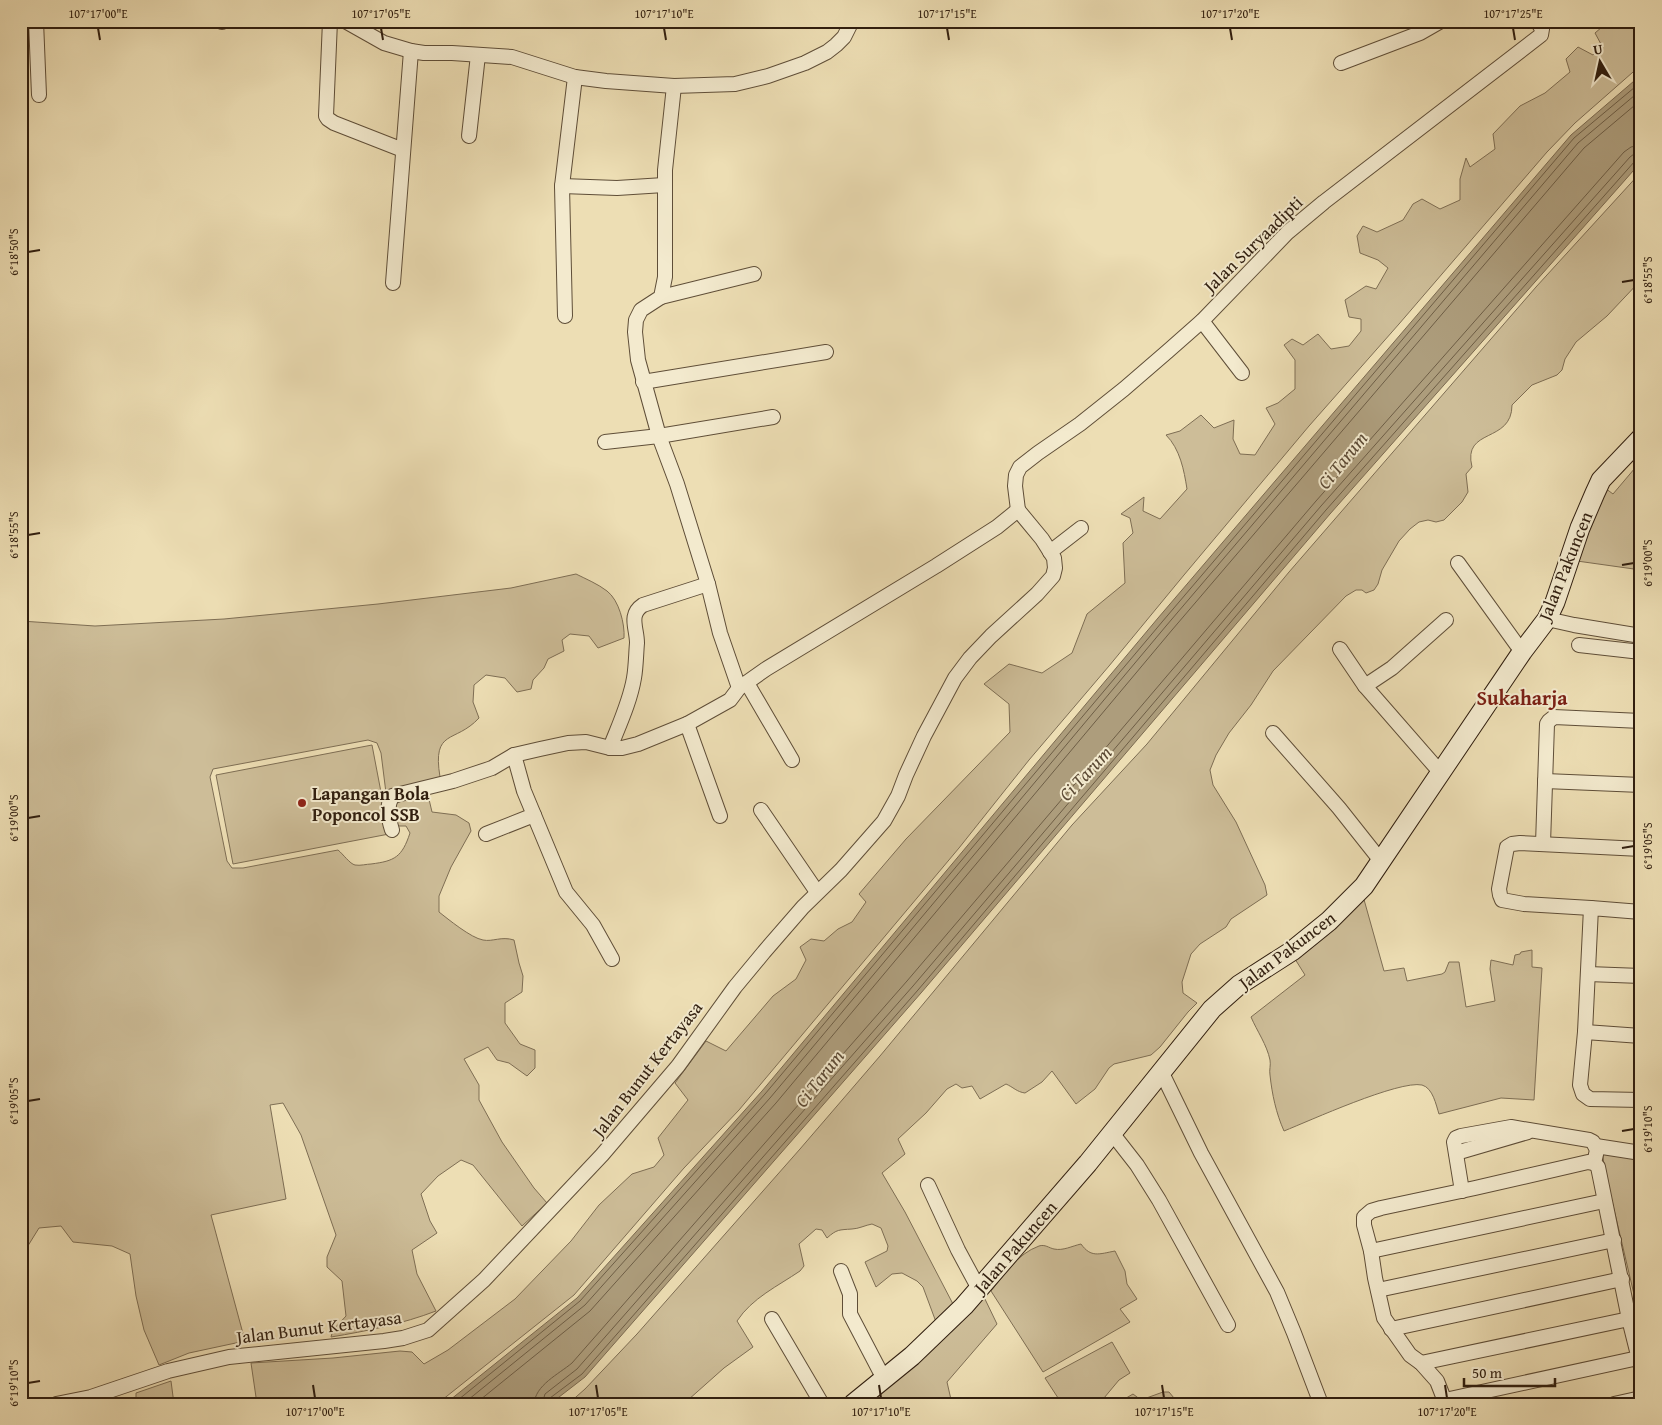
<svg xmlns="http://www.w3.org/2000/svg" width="1662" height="1425" font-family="'Gentium Book Plus',serif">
	<rect width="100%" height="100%" fill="#eddeb4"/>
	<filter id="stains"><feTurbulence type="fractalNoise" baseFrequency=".004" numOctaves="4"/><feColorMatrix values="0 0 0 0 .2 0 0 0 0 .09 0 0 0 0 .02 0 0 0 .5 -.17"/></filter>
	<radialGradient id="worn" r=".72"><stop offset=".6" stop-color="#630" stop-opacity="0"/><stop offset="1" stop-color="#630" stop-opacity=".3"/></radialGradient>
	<g fill="#cdbd98" stroke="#7e6e54">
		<path d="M1609 21H1641V65L1575 123 1547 152 1399 324 1309 426 1184 575 1109 666 1029 760 959 848 739 1110 684 1168 574 1295 437 1404H257L251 1363 333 1358 400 1351 412 1352 424 1364 448 1350 515 1299 571 1241 599 1205 632 1174 654 1167 664 1155 658 1138 688 1100 675 1083 706 1041 726 1051 773 996 796 979 806 960 800 947 811 939 824 941 838 929 852 922 866 902 859 894 906 839 1010 732 1009 704 984 684 1009 664 1042 673 1072 653 1087 614 1125 583 1123 543 1133 533 1130 518 1121 514 1144 497 1143 511 1160 519 1187 489C1184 470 1180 449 1166 435L1180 431 1201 415 1214 428 1234 420 1233 439 1240 454 1255 455 1275 424 1266 408 1278 403 1295 389V360L1284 345 1292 339 1303 345 1318 334 1331 349 1349 346 1361 331V319L1349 317 1345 300 1366 286 1376 289 1388 268 1378 260 1360 253 1357 236 1363 226 1377 232 1403 220 1413 204 1422 199 1440 209 1460 200V179L1466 158 1470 167 1495 149 1493 134 1520 106 1545 93 1570 72 1566 59 1578 47 1593 55 1602 46 1595 33Z"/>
		<path d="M1641 172V280L1607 316 1576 342 1565 359 1562 370 1557 375 1532 385 1512 405C1512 444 1462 427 1472 467L1466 474 1468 492 1462 502 1444 520 1436 522 1428 520 1419 522 1410 529 1399 541 1382 570 1378 584 1374 590 1366 593 1362 590H1356L1346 596 1273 671 1251 705 1229 733 1216 755 1210 770 1213 785 1236 822 1265 885 1267 895 1231 919 1226 927 1200 944 1191 954 1182 982 1183 993 1197 1003 1188 1012 1160 1047 1151 1055 1114 1064 1109 1068 1095 1089 1076 1104 1052 1071 1042 1082 1025 1093C1017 1092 1013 1087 1006 1084L980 1099 972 1086 962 1088 956 1084 947 1089 926 1113 898 1139 905 1154 882 1173 905 1212 953 1304 936 1322 923 1287 917 1281 902 1273 892 1274 876 1287 865 1262 887 1251 888 1246 881 1228 872 1224C866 1225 858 1229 852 1229 839 1230 837 1229 827 1238L822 1230 816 1229 799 1244 804 1266 800 1271C778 1286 752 1298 737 1321L753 1347 724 1368 688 1400 683 1404H568L585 1389 637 1334 800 1149 880 1056 1072 825 1147 744 1289 572 1536 287Z"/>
		<path d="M1635 468 1641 472V570L1577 561 1605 488 1613 494Z"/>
		<path d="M576 574C586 579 598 584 607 591 619 600 625 624 624 638L598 648 589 636 570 634 562 640 564 651 548 659 544 668 533 680 531 689 517 692 505 678 486 675 474 685 473 702 479 718C455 744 432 728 440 777L386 793 381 753 377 743 368 740 213 769 210 777 227 861 232 868H243L338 850C343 854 350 864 355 865 360 866 367 864 371 864 395 861 402 857 410 833L406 826H396L391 807C402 798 415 798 428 795L432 812 456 815 469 823 471 831 451 867 439 896V912C448 919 471 938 483 940 493 942 501 936 514 940L519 963 523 976 522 992 505 1003V1023L520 1044 535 1050V1068L527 1076 509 1063 497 1060 488 1047 464 1059 479 1085V1100L502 1142 534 1188 547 1203 522 1226 473 1165 461 1160 438 1176 421 1194 430 1221 437 1233 412 1250 417 1274 436 1311C402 1324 367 1331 331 1337L333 1330 346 1316 342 1281 327 1267V1257L336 1235 301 1135 283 1103 270 1105 286 1199 211 1215 245 1341 189 1353 159 1365 144 1330 136 1296 130 1254 112 1246 73 1242 61 1226 39 1228 21 1257V621L95 626 224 619 378 604 511 588Z"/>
		<path d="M372 745 389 834 233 864 216 775Z"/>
		<path d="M1363 896 1384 971 1404 968 1407 981 1442 974 1445 972 1449 962H1459L1466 1007 1495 1001 1490 969 1491 960 1513 965 1515 955 1520 954 1521 952 1532 950V967L1542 968 1534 1100 1501 1098 1439 1114C1436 1105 1433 1088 1422 1085 1399 1080 1309 1121 1284 1131 1276 1113 1272 1094 1270 1075 1269 1070 1271 1065 1270 1060 1267 1045 1257 1031 1251 1017L1305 975 1295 959C1322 940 1343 923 1363 896Z"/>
		<path d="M1605 1153 1641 1157V1324L1604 1167 1603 1156Z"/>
		<path d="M1081 1244C1091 1258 1099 1254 1115 1251L1125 1271 1127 1284 1137 1299 1120 1309 1130 1322 1043 1372 991 1291C1005 1274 1017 1254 1039 1246 1045 1244 1049 1248 1054 1249 1063 1251 1072 1246 1081 1244Z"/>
		<path d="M983 1295 997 1324 947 1382 952 1404H868Z"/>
		<path d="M1112 1342 1130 1373 1119 1380 1099 1404H1062L1045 1378Z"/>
		<path d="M171 1381 174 1404H136V1393Z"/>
		<path d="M1163 1392H1169L1179 1404H1116L1133 1394 1141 1400Z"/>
	</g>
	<path fill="#ad9d7c" stroke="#7b6a50" d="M1641 75V162L1330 514 921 993 585 1377 550 1404H445L577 1298 762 1091 1158 618 1571 135Z"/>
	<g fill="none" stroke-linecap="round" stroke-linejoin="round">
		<g stroke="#6e5e46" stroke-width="1">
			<path d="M453 1404 580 1301 765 1094 1162 622 1574 138 1641 82"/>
			<path d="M463 1404 585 1305 770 1098 1166 626 1578 143 1641 90"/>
			<path d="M475 1404 590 1311 776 1103 1172 630 1584 148 1641 100"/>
			<path d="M534 1404C535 1385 559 1374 572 1363L907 981 1316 501 1624 152 1631 147 1641 145"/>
			<path d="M542 1404 545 1394 577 1369 913 986 1321 506 1630 157 1634 154 1641 153"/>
			<path d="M548 1404 550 1398 582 1374 918 990 1326 510 1635 161 1641 159"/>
		</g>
		<defs>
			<g id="street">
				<path d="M36 21 39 95"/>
				<path d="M330 21 326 116 328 119 334 123 403 150"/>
				<path d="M345 21 384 43 411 51 424 53H452L512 57 575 77 606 81 674 86 735 84 768 76 805 63 827 52 836 45 844 37 852 21"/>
				<path d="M222 22V21"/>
				<path d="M1341 63 1420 33 1441 21"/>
				<path d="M674 86 665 170V277L661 297 641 310 636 320 635 332 638 360 659 436 677 484 708 584 720 633 739 688"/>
				<path d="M469 136 478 55"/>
				<path d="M562 186 617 188 664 185"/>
				<path d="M393 283 411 51"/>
				<path d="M661 297 754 274"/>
				<path d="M565 316 562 186 575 77"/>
				<path d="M1202 321 1242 373"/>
				<path d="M643 382 826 352"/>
				<path d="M605 442 659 436 773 417"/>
				<path d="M1018 510 1015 486 1016 475 1020 467 1038 453 1080 424 1124 389 1168 351 1202 321 1288 232 1324 202 1541 35 1542 29 1537 21"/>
				<path d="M1050 552 1081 528"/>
				<path d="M1458 563 1522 652"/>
				<path d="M1547 619 1574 625 1641 636"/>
				<path d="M1579 645 1641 652"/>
				<path d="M1340 649 1365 686 1440 772"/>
				<path d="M747 683 792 760"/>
				<path d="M1365 686 1392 668 1446 620"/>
				<path d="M687 724 720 816"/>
				<path d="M1273 733 1339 808 1381 861"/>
				<path d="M610 748C619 725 630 702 634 678 636 667 636 654 637 643 637 628 628 615 643 605L708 584"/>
				<path d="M514 755 524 791 566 892 593 925 612 959"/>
				<path d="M1545 781 1641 785"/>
				<path d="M761 810 817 892"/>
				<path d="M392 830C388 817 386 808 392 796L453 781 492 768 514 755 540 749 568 743 586 742 610 748H622L638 744 687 724 730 700 739 688 766 669 936 566 997 527 1018 510"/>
				<path d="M486 834 534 815"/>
				<path d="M1543 844 1547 724 1549 721 1554 717 1641 721"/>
				<path d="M1591 908 1524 904 1502 900 1500 895 1499 889 1507 847 1512 844 1520 843 1641 849"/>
				<path d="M1641 912 1591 908 1585 1032 1580 1085 1583 1094 1590 1099 1641 1100"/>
				<path d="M1588 974 1641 976"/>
				<path d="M1585 1032 1641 1036"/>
				<path d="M1162 1073 1201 1153 1277 1292 1294 1333 1321 1404"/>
				<path d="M1112 1133 1137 1165 1159 1200 1228 1325"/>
				<path d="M1596 1146 1641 1153"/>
				<path d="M1456 1153 1528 1132"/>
				<path d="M928 1185 958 1250 979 1289"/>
				<path d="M1462 1191 1454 1142 1456 1138 1461 1136 1511 1127 1589 1140 1593 1142 1597 1150 1594 1163"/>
				<path d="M1371 1251 1604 1201"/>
				<path d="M841 1271 850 1294V1314L884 1379"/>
				<path d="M1378 1290 1614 1240"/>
				<path d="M772 1319 822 1404"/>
				<path d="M1391 1329 1622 1279"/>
				<path d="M1421 1363 1629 1319"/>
				<path d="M1445 1400 1638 1358"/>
				<path d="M56 1404 91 1397 168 1371 229 1357 384 1341 403 1338 428 1330 484 1280 602 1155 678 1066 735 987 764 952 803 907 841 870 884 821 898 796 906 775 924 736 955 678 970 658 991 636 1037 594 1053 576 1055 568 1054 558 1042 539 1018 510"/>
				<path d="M1446 1404 1437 1381 1421 1363 1410 1355 1384 1318 1375 1278 1371 1251 1364 1225V1217L1371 1211 1381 1208 1475 1188 1588 1162 1594 1163 1598 1167 1629 1319 1641 1367"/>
				<path d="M1614 1404 1641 1398"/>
			</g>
			<path id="secondary" d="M853 1404 912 1356 964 1306 1088 1163 1212 1009 1239 985 1292 951 1329 921 1364 886 1522 652 1547 619 1555 602 1580 528 1595 493 1601 480 1641 438"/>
		</defs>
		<use href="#street" stroke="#5f4e38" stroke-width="16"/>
		<use href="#secondary" stroke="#301e0f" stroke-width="21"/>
		<use href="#street" stroke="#f3eace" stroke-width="14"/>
		<use href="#secondary" stroke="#f3eace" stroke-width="19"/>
	</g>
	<path fill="none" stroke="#301e0f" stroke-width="2" d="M98 28 100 40M381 28 383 40M664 28 666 40M947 28 949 40M1230 28 1232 40M1513 28 1515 40M28 252 40 250M1622 282 1634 280M28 535 40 533M1622 565 1634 563M28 818 40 816M1622 848 1634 846M28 1101 40 1099M1622 1131 1634 1129M28 1383 40 1381M313 1385 315 1398M596 1385 598 1398M879 1385 881 1398M1162 1385 1164 1398M1445 1385 1447 1398"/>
	<circle fill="#8f2418" stroke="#f3eace" stroke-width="2" cx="302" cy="803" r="5"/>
	<g text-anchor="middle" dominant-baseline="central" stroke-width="4" stroke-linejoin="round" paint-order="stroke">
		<g font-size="18" fill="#301e0f" stroke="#f3eace">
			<text transform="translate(1253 244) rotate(-44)">Jalan Suryaadipti</text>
			<text transform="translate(1565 566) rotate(-68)">Jalan Pakuncen</text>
			<text transform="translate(1287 950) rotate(-37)">Jalan Pakuncen</text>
			<text transform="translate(647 1069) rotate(-52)">Jalan Bunut Kertayasa</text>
			<text transform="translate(1015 1247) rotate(-49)">Jalan Pakuncen</text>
			<text transform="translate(319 1327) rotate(-7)">Jalan Bunut Kertayasa</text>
		</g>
		<g font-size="18" font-weight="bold" fill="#301e0f" stroke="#f3eace" text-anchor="start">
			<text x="312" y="793">Lapangan Bola<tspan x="312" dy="21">Poponcol SSB</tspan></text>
		</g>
		<g font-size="19" font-style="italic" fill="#5c4a35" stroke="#f3eace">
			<text transform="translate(1342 460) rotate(-51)">Ci Tarum</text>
			<text transform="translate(1085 773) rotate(-47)">Ci Tarum</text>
			<text transform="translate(819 1078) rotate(-52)">Ci Tarum</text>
		</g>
		<g font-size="20" font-weight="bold" fill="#7a1f14" stroke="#f3eace">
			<text x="1522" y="697">Sukaharja</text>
		</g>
	</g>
	<rect width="1662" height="1425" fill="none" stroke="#eddeb4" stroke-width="55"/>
	<g transform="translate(1600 62) rotate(351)" stroke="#f3eace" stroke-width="4" paint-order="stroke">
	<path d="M0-4L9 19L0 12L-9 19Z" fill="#301e0f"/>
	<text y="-8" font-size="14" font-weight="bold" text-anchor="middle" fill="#301e0f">U</text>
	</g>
	<path d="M1464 1378v8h91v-8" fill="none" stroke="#301e0f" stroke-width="2.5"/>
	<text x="1472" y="1378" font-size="15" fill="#301e0f" stroke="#f3eace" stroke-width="4" paint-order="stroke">50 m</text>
	<rect x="28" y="28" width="1606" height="1370" fill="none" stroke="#301e0f" stroke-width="2"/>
	<g font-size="12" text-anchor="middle" fill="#301e0f">
		<text x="98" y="18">107°17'00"E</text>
		<text x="381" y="18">107°17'05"E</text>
		<text x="664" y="18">107°17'10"E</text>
		<text x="947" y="18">107°17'15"E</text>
		<text x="1230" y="18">107°17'20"E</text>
		<text x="1513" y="18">107°17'25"E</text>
		<text transform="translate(14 252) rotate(-90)" y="4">6°18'50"S</text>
		<text transform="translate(1648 280) rotate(-90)" y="4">6°18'55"S</text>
		<text transform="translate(14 535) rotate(-90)" y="4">6°18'55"S</text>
		<text transform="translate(1648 563) rotate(-90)" y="4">6°19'00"S</text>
		<text transform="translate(14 818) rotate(-90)" y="4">6°19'00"S</text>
		<text transform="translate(1648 846) rotate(-90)" y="4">6°19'05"S</text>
		<text transform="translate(14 1101) rotate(-90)" y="4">6°19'05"S</text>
		<text transform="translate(1648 1129) rotate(-90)" y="4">6°19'10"S</text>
		<text transform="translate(14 1383) rotate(-90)" y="4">6°19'10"S</text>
		<text x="315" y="1416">107°17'00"E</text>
		<text x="598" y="1416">107°17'05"E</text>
		<text x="881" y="1416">107°17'10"E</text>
		<text x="1164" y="1416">107°17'15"E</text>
		<text x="1447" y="1416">107°17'20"E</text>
	</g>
	<rect width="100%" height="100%" filter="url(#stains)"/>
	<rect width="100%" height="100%" fill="url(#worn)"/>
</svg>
